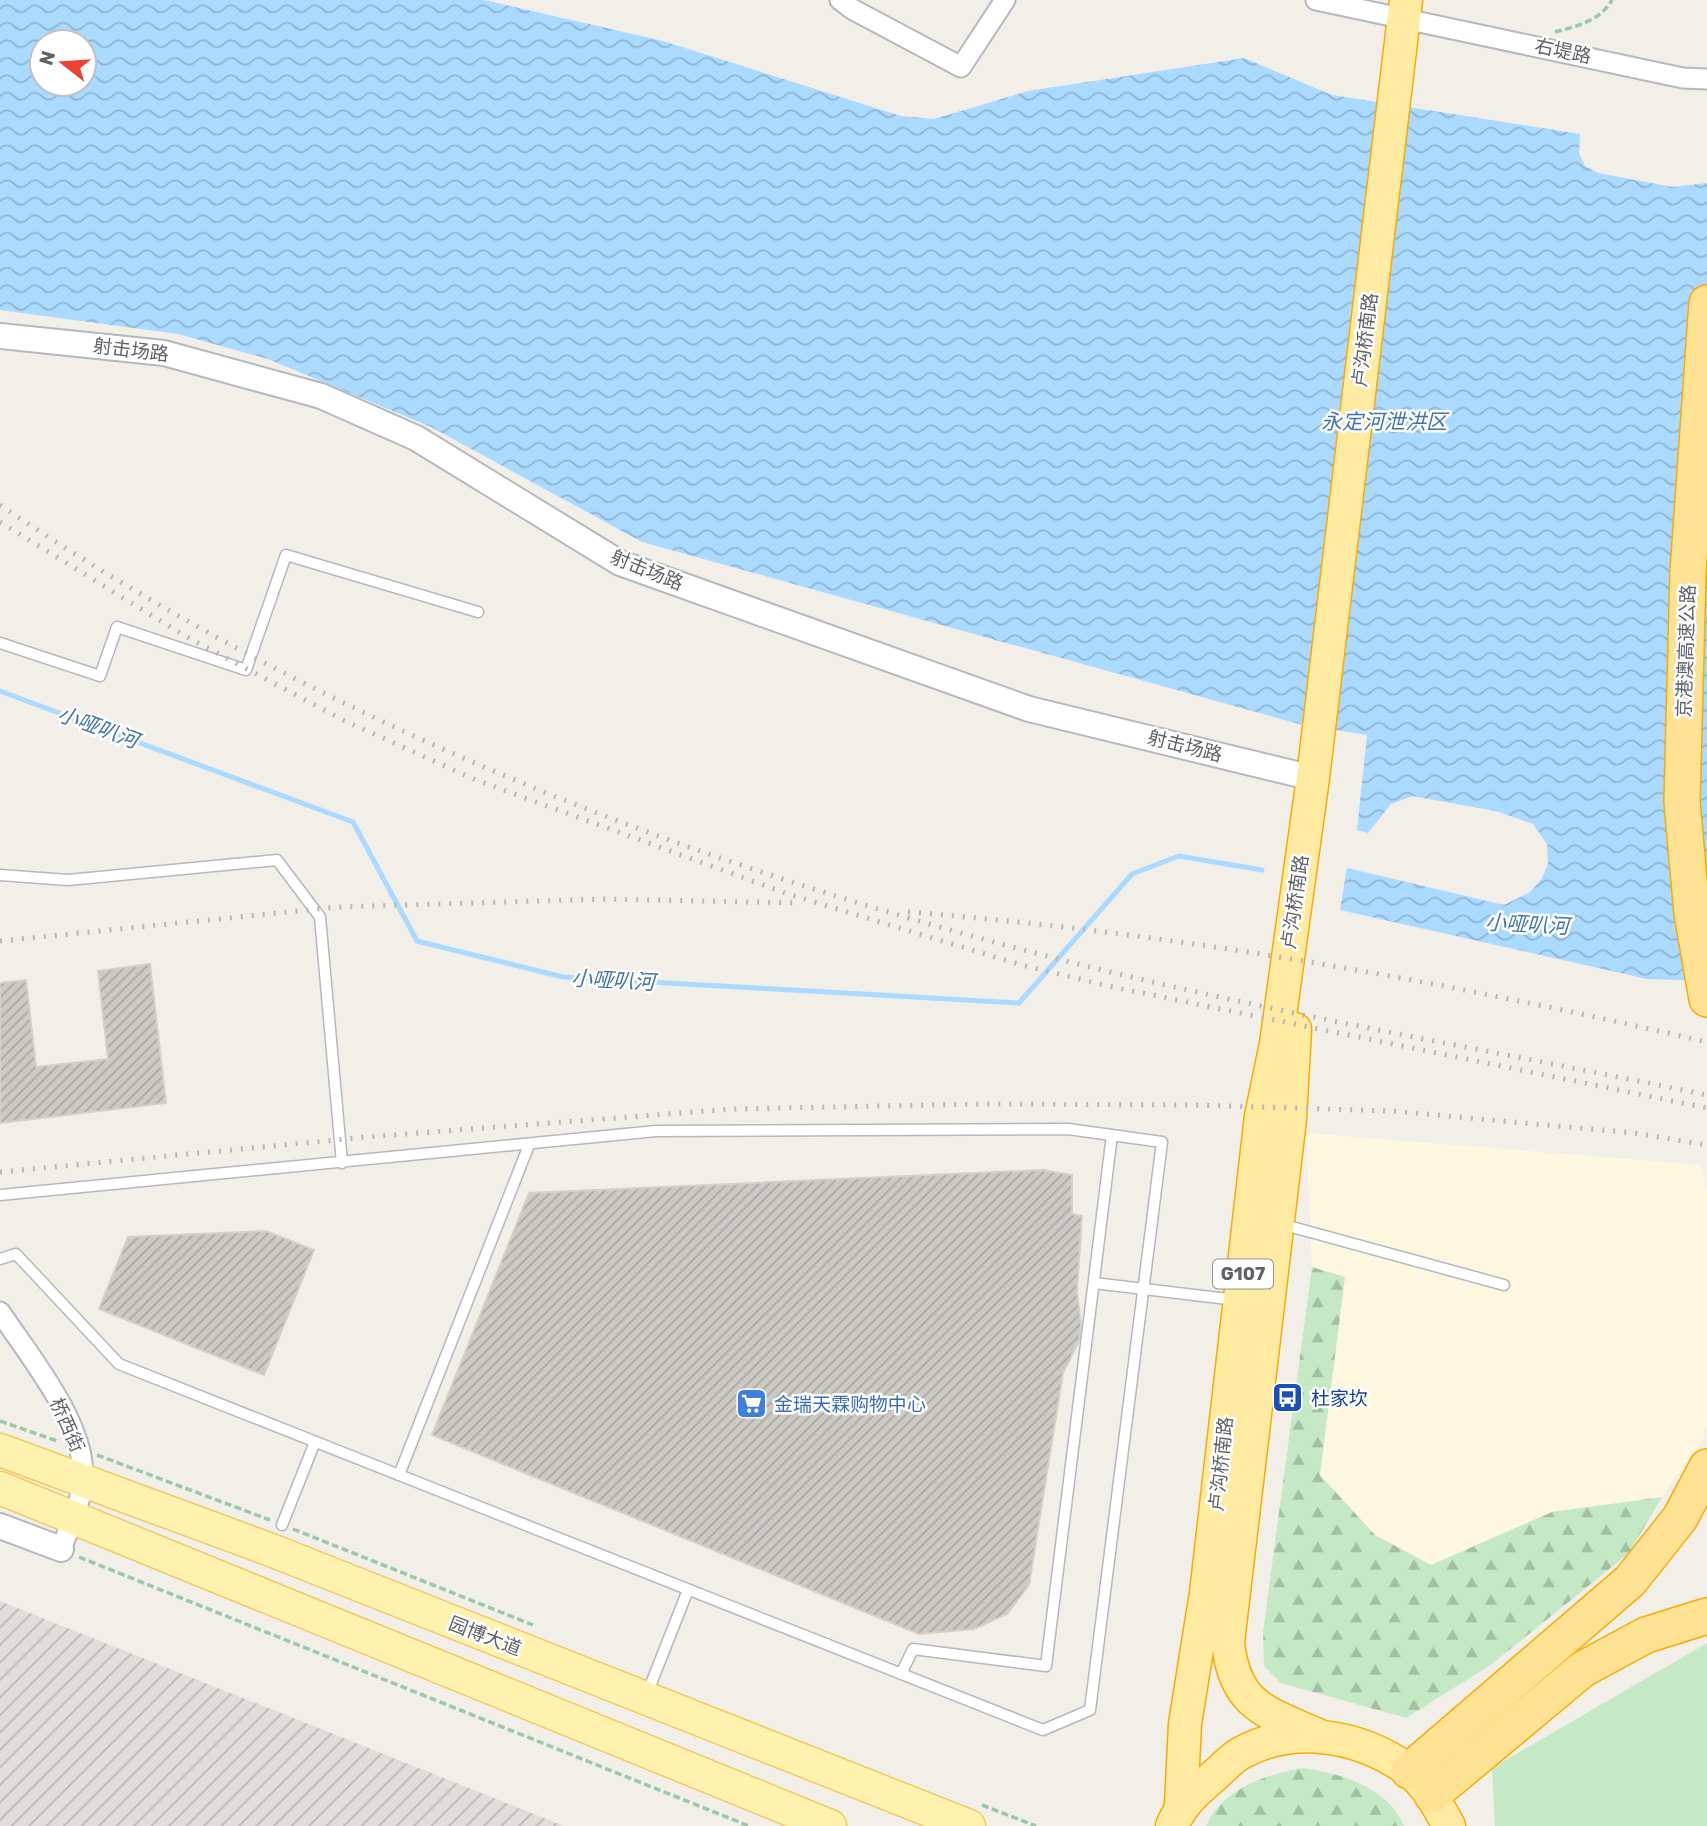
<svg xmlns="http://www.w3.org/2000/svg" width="1707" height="1826" font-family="Rubik,'Noto Sans SC',sans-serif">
	<defs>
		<pattern id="industrial-furrows" width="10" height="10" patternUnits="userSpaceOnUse" patternTransform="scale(1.75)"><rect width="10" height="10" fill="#e0deda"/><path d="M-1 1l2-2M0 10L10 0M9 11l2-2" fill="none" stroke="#b9b8b5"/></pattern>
		<pattern id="forest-firs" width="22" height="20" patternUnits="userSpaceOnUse" patternTransform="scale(1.75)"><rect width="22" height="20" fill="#c5e8c5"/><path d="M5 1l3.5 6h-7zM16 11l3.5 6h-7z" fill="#a3c0a4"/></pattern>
		<pattern id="water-waves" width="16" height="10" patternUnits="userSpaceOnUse" patternTransform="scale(1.75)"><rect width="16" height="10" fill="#aadaff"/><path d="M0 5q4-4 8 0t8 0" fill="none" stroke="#8eb4d2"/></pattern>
		<pattern id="building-hatch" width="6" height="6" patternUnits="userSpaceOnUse" patternTransform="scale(1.75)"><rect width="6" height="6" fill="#cccac5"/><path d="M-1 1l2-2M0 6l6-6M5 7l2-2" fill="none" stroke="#a9a8a4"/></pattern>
	</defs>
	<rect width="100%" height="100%" fill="#f1efe8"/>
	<path fill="#fef7e0" d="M1306 1133 1701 1165 1707 1190V1425L1703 1439 1662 1497 1552 1512 1431 1565 1375 1535 1319 1475 1344 1277 1312 1267Z"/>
	<path fill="url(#industrial-furrows)" d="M0 1601 564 1826H0Z"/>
	<path fill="#c5e8c5" d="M1707 1643V1826H1495L1492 1768Z"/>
	<g fill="url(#forest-firs)">
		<path d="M1312 1267 1345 1277 1320 1475 1375 1535 1431 1565 1552 1512 1662 1497 1629 1553 1492 1664 1406 1718 1281 1683 1264 1666 1263 1632Z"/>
		<path d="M1303 1768C1342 1774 1386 1786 1404 1826H1206C1223 1788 1265 1775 1303 1768Z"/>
	</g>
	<path fill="url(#water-waves)" fill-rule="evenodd" d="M0 0H484L663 41 901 116 934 119 1028 91 1244 58 1332 95 1580 134 1579 153 1585 166 1598 173 1673 187 1707 183V981L1647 979 1340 910 1347 868 1504 905 1530 892 1541 880 1548 864 1547 844 1533 824 1496 811 1412 796 1391 804 1368 833 1357 830 1367 735 1299 724 642 542 431 427 268 359 178 334 0 310ZM42 42H84V84H42Z"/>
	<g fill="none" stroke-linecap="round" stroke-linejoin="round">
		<path stroke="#aadaff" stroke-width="5" d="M0 691 353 822 417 941 563 977 1019 1003 1132 874 1179 856 1262 870"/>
	</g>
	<g fill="url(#building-hatch)" stroke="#d6d1c6" stroke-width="2">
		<path d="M150 964 166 1103 0 1123V983L26 980 36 1067 108 1059 98 971Z"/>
		<path d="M1043 1170 1072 1175V1214L1082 1216 1077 1291 1081 1325 1079 1341 1063 1373 1029 1585 1007 1614 974 1629 919 1634 432 1435 529 1193Z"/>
		<path d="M266 1231 314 1250 264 1375 99 1309 128 1237Z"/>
	</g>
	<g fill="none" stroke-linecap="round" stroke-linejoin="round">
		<defs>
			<g id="service">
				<path d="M0 643 100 676 117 627 246 670 286 555 478 612"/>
				<path d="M0 875 68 880 277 860 320 917 342 1163"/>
				<path d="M0 1195 656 1131 1068 1129 1162 1142 1090 1710 1043 1730 119 1364 16 1254 0 1259"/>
				<path d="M1281 1224 1504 1285"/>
				<path d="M1094 1283 1236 1300"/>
				<path d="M399 1475 529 1145"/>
				<path d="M282 1525 315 1442"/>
				<path d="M901 1674 913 1649 1046 1666 1112 1135"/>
				<path d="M647 1694 688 1590"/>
			</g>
			<g id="minor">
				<path d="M840 0 852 9 961 67 1005 0"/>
				<path d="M1316 0 1683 78 1707 79"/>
				<path d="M0 1312C30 1357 85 1423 83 1478 82 1501 69 1528 61 1549"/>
			</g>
			<g id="tertiary">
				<path d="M0 336 164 353 321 396 416 438 620 563 1029 709 1313 778"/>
				<path d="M0 1526 61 1549"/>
			</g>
			<g id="primary">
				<path d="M0 1450 271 1550 969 1826"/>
				<path d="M0 1488 830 1826"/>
			</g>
			<g id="trunk">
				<path d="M1295 1029 1290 1119 1228 1642C1234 1705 1265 1712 1318 1735"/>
				<path d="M1181 1804 1185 1724 1206 1593 1261 1116 1276 1044 1313 778 1406 0"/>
				<path d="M1172 1826C1182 1802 1197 1791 1216 1774 1224 1767 1232 1758 1241 1753 1294 1724 1360 1735 1408 1770 1427 1784 1438 1806 1449 1826"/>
			</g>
			<g id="motorway">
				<path d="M1707 303 1688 573 1682 802 1692 913 1707 999"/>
				<path d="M1409 1771 1630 1581 1680 1518 1707 1467"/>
				<path d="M1432 1795 1583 1669 1646 1635 1707 1616"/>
			</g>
		</defs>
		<use href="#service" stroke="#b5b8bc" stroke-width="13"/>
		<use href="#minor" stroke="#b5b8bc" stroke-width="23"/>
		<use href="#tertiary" stroke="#b5b8bc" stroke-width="28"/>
		<use href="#primary" stroke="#f2c960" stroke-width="35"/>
		<use href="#trunk" stroke="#f9ab00" stroke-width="35"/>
		<use href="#motorway" stroke="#f9ab00" stroke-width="38"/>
		<g stroke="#9cc7a9" stroke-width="3.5" stroke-dasharray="7 3.5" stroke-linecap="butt">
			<path d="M1555 32C1577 26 1600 21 1612 0"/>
			<path d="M0 1421 57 1441"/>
			<path d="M97 1455 270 1520"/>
			<path d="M293 1529 533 1625"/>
			<path d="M79 1557 749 1826"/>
			<path d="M982 1805 1036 1826"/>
		</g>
		<use href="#service" stroke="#fff" stroke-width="10"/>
		<use href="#minor" stroke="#fff" stroke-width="19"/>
		<use href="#tertiary" stroke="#fff" stroke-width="24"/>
		<use href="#primary" stroke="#fff2af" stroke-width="32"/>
		<use href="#trunk" stroke="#feeaa1" stroke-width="32"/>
		<use href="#motorway" stroke="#fde293" stroke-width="35"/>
		<g stroke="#b6b7b8" stroke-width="5" stroke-dasharray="2 9" stroke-linecap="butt">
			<path d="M0 505C332 730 710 873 1098 969 1298 1018 1505 1053 1707 1095"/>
			<path d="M0 522 185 636 343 720 476 780 788 894 1018 964 1108 986 1707 1108"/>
			<path d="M908 912C1178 933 1443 981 1707 1042"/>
			<path d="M0 941 338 907 605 899 800 903"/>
			<path d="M0 1172 367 1137 733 1109 983 1104 1194 1105 1392 1111 1634 1133 1707 1145"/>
		</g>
	</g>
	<defs>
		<symbol id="bus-square" viewBox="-11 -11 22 22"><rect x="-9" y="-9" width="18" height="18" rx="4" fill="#1a4fb4" stroke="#fff"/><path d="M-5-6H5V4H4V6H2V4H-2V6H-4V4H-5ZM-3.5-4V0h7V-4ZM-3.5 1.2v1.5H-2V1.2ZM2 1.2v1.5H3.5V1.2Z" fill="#fff"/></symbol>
		<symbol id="supermarket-square" viewBox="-11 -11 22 22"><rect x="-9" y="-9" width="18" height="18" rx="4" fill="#3f7fe0" stroke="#fff"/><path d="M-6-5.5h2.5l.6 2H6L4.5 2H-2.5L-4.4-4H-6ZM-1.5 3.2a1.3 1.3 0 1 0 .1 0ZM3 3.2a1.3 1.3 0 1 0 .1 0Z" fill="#fff"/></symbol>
	</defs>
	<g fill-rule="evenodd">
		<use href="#bus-square" x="1270" y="1380" width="35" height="35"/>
		<use href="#supermarket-square" x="734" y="1386" width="35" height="35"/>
	</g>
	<g text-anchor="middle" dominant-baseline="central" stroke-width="5" stroke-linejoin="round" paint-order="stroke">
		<rect fill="#fff" stroke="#8f9295" stroke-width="2" x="1213" y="1259.5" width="60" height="29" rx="5"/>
		<g font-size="18" font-weight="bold" fill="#5f6368">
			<text x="1243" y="1274">G107</text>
		</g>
		<g font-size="19" fill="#5f6368" stroke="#fff">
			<text transform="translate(1563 51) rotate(12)">右堤路</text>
			<text transform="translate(1365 340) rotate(-83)">卢沟桥南路</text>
			<text transform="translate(131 350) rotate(7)">射击场路</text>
			<text transform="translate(647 570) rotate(22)">射击场路</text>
			<text transform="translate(1686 651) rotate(-88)">京港澳高速公路</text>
			<text transform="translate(1185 746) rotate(14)">射击场路</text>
			<text transform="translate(1295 902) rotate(-82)">卢沟桥南路</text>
			<text transform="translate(67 1425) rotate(66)">桥西街</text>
			<text transform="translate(1221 1464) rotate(-84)">卢沟桥南路</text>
			<text transform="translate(485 1636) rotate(21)">园博大道</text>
		</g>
		<g font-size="19" fill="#164399" stroke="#fff" text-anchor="start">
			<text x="1311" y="1398">杜家坎</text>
		</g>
		<g font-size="19" fill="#366cbe" stroke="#fff" text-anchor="start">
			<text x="774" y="1404">金瑞天霖购物中心</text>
		</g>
		<g font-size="21" font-style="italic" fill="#4174aa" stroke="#fff">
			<text x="1384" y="421">永定河泄洪区</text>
			<text transform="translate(98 727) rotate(20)">小哑叭河</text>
			<text transform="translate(1527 924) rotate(3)">小哑叭河</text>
			<text transform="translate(613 980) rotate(3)">小哑叭河</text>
		</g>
	</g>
	<g transform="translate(63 63) rotate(287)"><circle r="33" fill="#ffffff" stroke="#bfc1c3" stroke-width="2"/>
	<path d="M0-5L12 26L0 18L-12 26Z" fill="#ea4335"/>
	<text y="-10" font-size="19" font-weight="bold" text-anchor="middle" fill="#5f6368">N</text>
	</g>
</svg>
